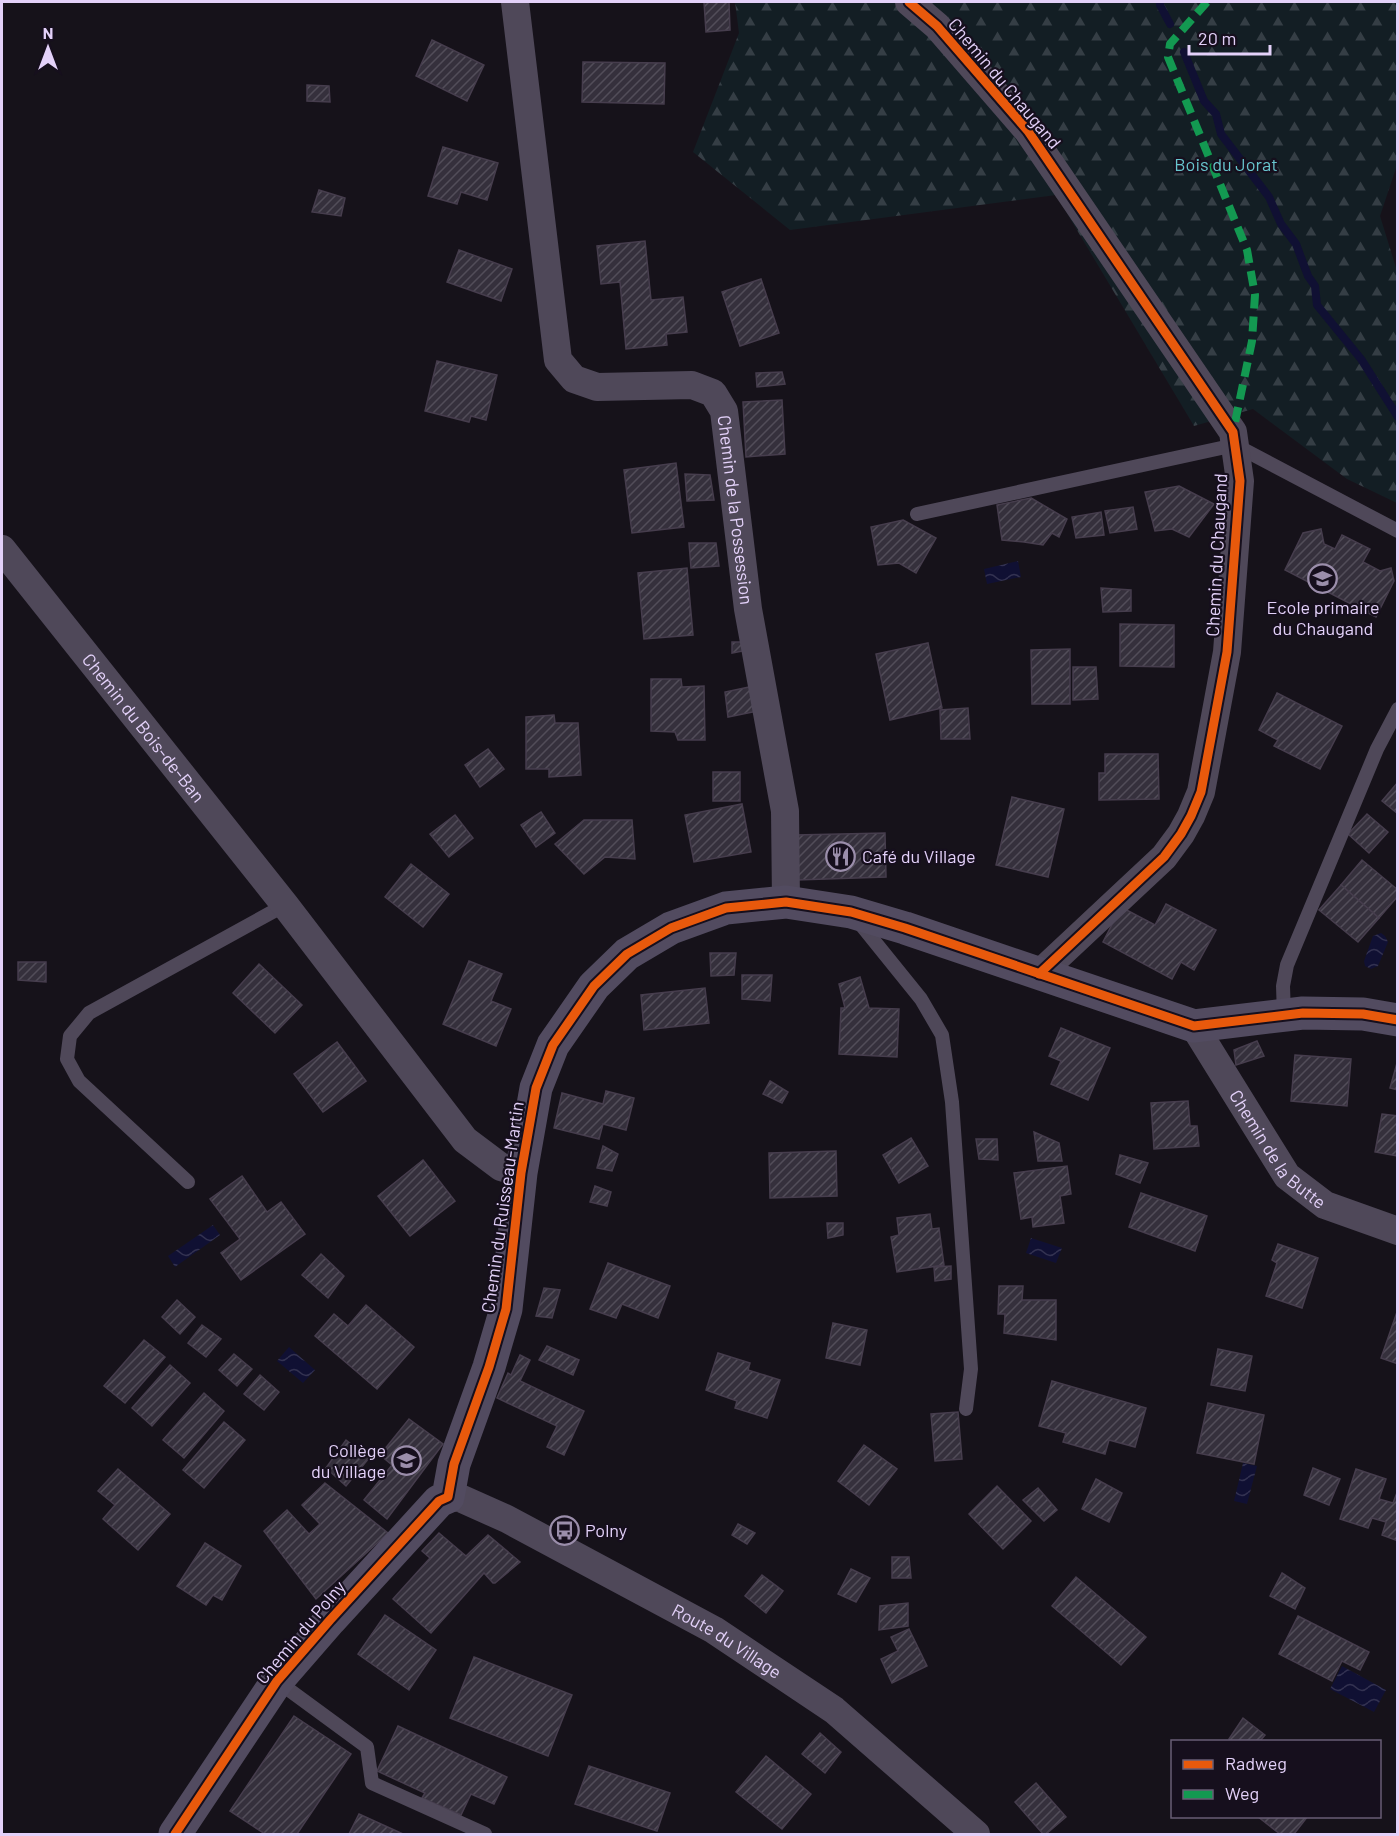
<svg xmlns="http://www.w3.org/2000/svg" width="1399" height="1836" font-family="Barlow,sans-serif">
	<defs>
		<pattern id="forest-firs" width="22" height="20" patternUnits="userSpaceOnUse" patternTransform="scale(1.5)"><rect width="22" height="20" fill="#131e24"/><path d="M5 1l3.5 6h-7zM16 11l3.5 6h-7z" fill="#353e45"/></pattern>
		<pattern id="water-waves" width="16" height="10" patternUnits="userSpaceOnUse" patternTransform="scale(1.5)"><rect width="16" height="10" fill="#101033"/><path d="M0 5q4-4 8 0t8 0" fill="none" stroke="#333251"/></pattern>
		<pattern id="building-hatch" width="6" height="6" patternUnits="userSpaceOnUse" patternTransform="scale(1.5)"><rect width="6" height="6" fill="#35303c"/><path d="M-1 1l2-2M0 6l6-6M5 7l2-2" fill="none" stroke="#524d59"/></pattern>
	</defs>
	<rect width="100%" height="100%" fill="#16121a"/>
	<path fill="url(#forest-firs)" d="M735 2H1397V165L1380 216 1397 271V503L1347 479 1253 409 1194 426 1056 195 790 230 693 152 739 33Z"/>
	<g fill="url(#water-waves)">
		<path d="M1018 561 1021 577 987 584 984 569Z"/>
		<path d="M1381 933 1385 936 1388 942 1378 966 1371 969 1365 966 1364 961 1373 936Z"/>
		<path d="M213 1225 220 1235 175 1267 168 1256Z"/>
		<path d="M1031 1238 1062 1248 1056 1263 1026 1253Z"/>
		<path d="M289 1347 315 1370 303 1383 277 1361Z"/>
		<path d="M1243 1463 1257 1466 1247 1504 1234 1501Z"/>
		<path d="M1342 1666 1386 1690 1374 1712 1330 1689Z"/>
	</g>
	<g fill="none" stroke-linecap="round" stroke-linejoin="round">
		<g stroke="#101033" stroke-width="8">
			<path d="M1160 2V5L1170 24"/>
			<path d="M1184 52 1204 101 1216 114 1221 134 1269 197 1281 224 1296 244 1308 276 1315 286 1317 305 1361 359 1398 417"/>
		</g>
	</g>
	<g fill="url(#building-hatch)" stroke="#463d4d" stroke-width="1.5">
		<path d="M704 2H729L730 30 706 32Z"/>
		<path d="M432 40 484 65 467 101 416 76Z"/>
		<path d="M583 62 665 63 664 104 582 102Z"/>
		<path d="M307 85 329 86 330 102 307 101Z"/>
		<path d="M443 147 498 163 487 200 461 192 457 204 428 196Z"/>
		<path d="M319 190 345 198 341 216 312 212Z"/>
		<path d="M645 241 651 300 683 297 687 332 666 334 667 345 626 349 620 282 601 284 597 246Z"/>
		<path d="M459 250 512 269 501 301 447 282Z"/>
		<path d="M761 279 779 333 740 346 722 292Z"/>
		<path d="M437 361 497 375 486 420 471 416 469 422 425 411Z"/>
		<path d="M782 372 785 384 757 387 756 373Z"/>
		<path d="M782 400 785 454 746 457 743 402Z"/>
		<path d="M676 463 684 527 632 533 624 470Z"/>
		<path d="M685 474 710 475 714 500 687 501Z"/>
		<path d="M1179 486 1214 504 1189 537 1172 529 1155 531 1145 492Z"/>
		<path d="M1031 498 1067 519 1059 537 1052 533 1043 545 1024 542 1002 540 997 505Z"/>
		<path d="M1133 507 1137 529 1110 533 1105 511Z"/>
		<path d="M1101 512 1104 535 1076 538 1072 517Z"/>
		<path d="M903 520 936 538 916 573 899 563 878 565 871 527Z"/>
		<path d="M1321 529 1324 544 1335 549 1342 535 1370 549 1363 562 1380 571 1391 568 1394 581 1376 617 1285 570 1303 533Z"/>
		<path d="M689 543H716L719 566 691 568Z"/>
		<path d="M687 568 693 635 644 639 638 573Z"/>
		<path d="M1101 588 1131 590V611L1103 612Z"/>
		<path d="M1120 624 1174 625V667L1120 666Z"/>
		<path d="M732 642H742L743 651 732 653Z"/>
		<path d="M928 643 942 708 890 720 876 654Z"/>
		<path d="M1070 649V704H1032L1031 650Z"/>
		<path d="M1073 667H1096L1098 699 1073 700Z"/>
		<path d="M651 679H681L682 687 704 686 705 740H678L675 732 651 731Z"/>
		<path d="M754 686 758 711 728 717 725 692Z"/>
		<path d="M1277 693 1342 726 1320 769 1274 746 1278 740 1259 730Z"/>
		<path d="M968 708 970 739H941L940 710Z"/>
		<path d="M554 715 555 723H578L581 775 549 777V769H526V717Z"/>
		<path d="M488 749 504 769 480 787 465 765Z"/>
		<path d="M1105 754H1158L1159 799 1099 800V773H1105Z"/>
		<rect x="713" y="772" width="27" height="29"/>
		<path d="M1398 782V814L1382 801Z"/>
		<path d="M1012 797 1064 809 1048 877 996 865Z"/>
		<path d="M742 804 751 852 694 862 685 815Z"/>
		<path d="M541 812 555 833 536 847 521 825Z"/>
		<path d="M1367 814 1388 832 1369 853 1348 834Z"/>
		<path d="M455 815 473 838 449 857 430 834Z"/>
		<path d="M584 820H632L635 859 605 857 584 874 555 844Z"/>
		<path d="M885 833 886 877 797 880 795 835Z"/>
		<path d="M1362 860 1398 890V896L1379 918 1341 885Z"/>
		<path d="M411 864 449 894 423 927 385 897Z"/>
		<path d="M1341 885 1379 918 1358 942 1319 910Z"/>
		<path d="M1166 904 1216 930 1194 970 1181 962 1172 979 1103 942 1121 907 1155 925Z"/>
		<path d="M710 953H736L734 975 711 976Z"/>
		<path d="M469 961 502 974 491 1001 511 1009 496 1046 443 1024Z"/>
		<path d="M18 962H46V982L18 980Z"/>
		<path d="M259 964 302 1005 275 1033 233 993Z"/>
		<path d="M742 975H772L770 1001 742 999Z"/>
		<path d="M860 977 869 1008 899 1009 897 1057 839 1054 841 1008H845L839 984Z"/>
		<path d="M705 988 709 1023 644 1030 641 995Z"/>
		<path d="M1061 1028 1110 1048 1088 1100 1051 1084 1061 1061 1049 1056Z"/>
		<path d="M1257 1041 1264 1056 1236 1065 1234 1050Z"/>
		<path d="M337 1042 366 1081 323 1112 294 1074Z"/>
		<path d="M1295 1055 1351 1059 1347 1106 1291 1101Z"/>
		<path d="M1397 1063H1398V1090L1390 1088Z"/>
		<path d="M770 1081 788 1092 782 1103 763 1094Z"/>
		<path d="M606 1091 634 1098 626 1130 603 1124 599 1139 554 1128 562 1093 603 1104Z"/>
		<path d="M1188 1101 1190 1126H1197L1199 1146 1154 1149 1151 1103Z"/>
		<path d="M1382 1114 1398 1116V1156L1375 1152Z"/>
		<path d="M1034 1132 1059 1143 1062 1161H1038Z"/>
		<path d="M911 1138 928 1166 899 1183 883 1155Z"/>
		<path d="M976 1139H997L998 1160 979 1159Z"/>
		<path d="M603 1146 618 1154 612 1171 597 1168Z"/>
		<path d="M836 1151 837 1196 770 1198 769 1153Z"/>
		<path d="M1120 1155 1148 1163 1140 1183 1116 1174Z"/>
		<path d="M423 1160 455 1201 410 1236 378 1196Z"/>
		<path d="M1067 1166 1071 1194 1060 1196 1064 1223 1033 1227 1032 1217 1021 1219 1014 1173Z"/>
		<path d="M242 1176 267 1212 281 1202 305 1234 241 1280 221 1253 240 1239 210 1199Z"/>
		<path d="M595 1186 611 1192 607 1206 590 1202Z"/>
		<path d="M1141 1193 1207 1216 1195 1251 1129 1227Z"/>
		<path d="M930 1214 932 1229 939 1228 944 1265 897 1272 891 1237 899 1235 897 1218Z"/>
		<path d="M827 1223H843V1235L828 1238Z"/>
		<path d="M1278 1244 1318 1258 1302 1308 1266 1296 1277 1263 1272 1260Z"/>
		<path d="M321 1254 344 1276 328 1298 302 1275Z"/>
		<path d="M608 1263 670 1286 658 1318 622 1304 616 1318 590 1309Z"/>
		<path d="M951 1266V1279L935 1281 934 1267Z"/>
		<path d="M999 1286H1023L1022 1300H1056V1340L1004 1333 1005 1314H998Z"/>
		<path d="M544 1288 560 1290 552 1318 536 1316Z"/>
		<path d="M177 1300 195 1317 180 1334 162 1317Z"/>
		<path d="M366 1305 414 1347 377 1389 315 1336 334 1314 348 1326Z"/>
		<path d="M1397 1312H1398V1364L1381 1358Z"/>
		<path d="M833 1323 867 1330 860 1365 826 1358Z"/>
		<path d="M202 1325 221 1339 206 1357 188 1343Z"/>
		<path d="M144 1340 165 1357 125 1403 104 1386Z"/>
		<path d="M547 1346 579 1360 573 1375 539 1360Z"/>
		<path d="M1218 1349 1252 1356 1245 1391 1211 1385Z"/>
		<path d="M718 1353 750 1363 748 1370 780 1380 767 1418 735 1408 737 1401 706 1390Z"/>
		<path d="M234 1354 252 1369 237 1386 219 1370Z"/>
		<path d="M520 1355 530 1360 520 1381 584 1411 564 1455 547 1447 557 1426 497 1398 508 1373 511 1375Z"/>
		<path d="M170 1365 190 1383 152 1426 132 1408Z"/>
		<path d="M260 1375 279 1392 264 1410 244 1394Z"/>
		<path d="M1052 1381 1146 1408 1135 1447 1109 1440 1105 1454 1063 1442 1066 1433 1039 1426Z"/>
		<path d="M204 1393 224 1411 184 1458 163 1440Z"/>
		<path d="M1208 1403 1264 1415 1254 1464 1197 1453Z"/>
		<path d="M958 1412 962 1459 935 1461 931 1414Z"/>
		<path d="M409 1419 443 1444 387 1519 364 1500 392 1465 380 1455Z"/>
		<path d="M224 1422 245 1440 204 1488 183 1470Z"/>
		<path d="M346 1440 369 1458 346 1486 326 1468Z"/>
		<path d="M864 1445 897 1469 869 1505 838 1481Z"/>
		<path d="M1313 1468 1340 1479 1329 1505 1304 1495Z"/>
		<path d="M118 1469 170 1514 138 1550 103 1519 115 1505 98 1491Z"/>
		<path d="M1356 1469 1386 1479 1379 1499 1393 1503 1398 1490V1541L1382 1535 1386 1522 1372 1518 1368 1528 1340 1519Z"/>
		<path d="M1096 1479 1122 1493 1109 1522 1082 1509Z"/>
		<path d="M325 1483 388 1533 316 1599 264 1531 287 1510 309 1534 320 1524 302 1505Z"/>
		<path d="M997 1486 1031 1521 1003 1549 969 1514Z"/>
		<path d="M1038 1488 1057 1510 1044 1521 1023 1500Z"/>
		<path d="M738 1524 755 1533 747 1544 732 1535Z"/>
		<path d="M439 1533 466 1556 488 1535 520 1562 495 1583H493L484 1573 431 1633 393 1599 430 1558 422 1551Z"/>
		<path d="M205 1543 241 1566 222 1600 213 1595 206 1605 177 1586Z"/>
		<path d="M892 1557H909L911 1578H892Z"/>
		<path d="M851 1569 870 1578 856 1602 838 1594Z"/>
		<path d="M1282 1573 1305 1588 1295 1609 1270 1596Z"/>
		<path d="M762 1575 783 1591 766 1613 745 1596Z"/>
		<path d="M1076 1577 1146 1637 1121 1665 1052 1606Z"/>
		<path d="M908 1603V1626L879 1630 880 1606Z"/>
		<path d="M385 1615 436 1650 409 1690 358 1654Z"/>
		<path d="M1298 1616 1369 1652 1360 1670 1342 1661 1332 1681 1279 1654Z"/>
		<path d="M909 1629 927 1666 892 1683 881 1659 898 1651 891 1637Z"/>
		<path d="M474 1657 572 1695 548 1756 450 1718Z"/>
		<path d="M294 1716 351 1754 297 1834H265L230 1811Z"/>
		<path d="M1243 1718 1265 1735 1259 1742H1232L1229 1739Z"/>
		<path d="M398 1726 507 1777 494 1804 471 1794 461 1815 422 1798 425 1793 377 1771Z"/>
		<path d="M820 1733 841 1752 825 1773 802 1754Z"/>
		<path d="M766 1756 811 1794 782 1829 736 1792Z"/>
		<path d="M589 1766 670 1793 657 1831 575 1804Z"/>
		<path d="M1036 1783 1066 1817 1046 1834H1043L1015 1802Z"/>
		<path d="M359 1814 403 1834H349Z"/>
		<path d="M1257 1816H1308L1294 1834H1280Z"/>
	</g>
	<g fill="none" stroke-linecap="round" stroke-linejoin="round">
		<g stroke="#4f4859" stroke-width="14">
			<path d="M917 514 1235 445 1398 531"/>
			<path d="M858 921 921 999 942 1035 952 1102 971 1369 966 1409"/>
			<path d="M1284 1015 1283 986 1287 965 1377 749 1398 709"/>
			<path d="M188 1182 79 1081 67 1059 70 1036 89 1013 285 905"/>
			<path d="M277 1681 367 1747 372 1783 485 1834"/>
		</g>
		<g stroke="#4f4859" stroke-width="28">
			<path id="s1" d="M515 2 558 360 574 379 597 387 692 385 713 393 724 411 748 609 785 811 786 902"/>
			<path d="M909 2 937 26 1028 131 1233 432 1240 481 1227 652 1201 792 1191 816 1181 834 1164 857 1039 974"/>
			<path id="s2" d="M2 549 285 905 465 1140 501 1167 521 1173"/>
			<path id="s3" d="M1194 1026 1287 1176 1325 1205 1398 1231"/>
			<path id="s4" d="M448 1497 460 1498 507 1519 714 1630 834 1710 976 1834"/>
		</g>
		<path stroke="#524b60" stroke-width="33" d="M175 1834 277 1681 330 1620 439 1501 448 1497 454 1464 489 1367 506 1309 521 1173 536 1088 553 1045 594 986 627 954 671 928 726 908 786 902 851 912 905 928 1194 1026 1303 1013 1363 1014 1398 1020"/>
		<path stroke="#139951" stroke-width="8" stroke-dasharray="15 8" stroke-linecap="butt" d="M1207 2 1170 44 1168 57 1247 250 1255 295 1252 341 1233 432"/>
		<defs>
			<g id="cycleway">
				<path d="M909 2 937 26 1028 131 1233 432 1240 481 1227 652 1201 792 1191 816 1181 834 1164 857 1039 974"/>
				<path d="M175 1834 277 1681 330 1620 439 1501 448 1497 454 1464 489 1367 506 1309 521 1173 536 1088 553 1045 594 986 627 954 671 928 726 908 786 902 851 912 905 928 1194 1026 1303 1013 1363 1014 1398 1020"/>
			</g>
		</defs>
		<use href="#cycleway" stroke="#160f1d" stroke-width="13"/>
		<use href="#cycleway" stroke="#e8590c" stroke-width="9"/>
	</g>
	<defs>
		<symbol id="school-ring" viewBox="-11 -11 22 22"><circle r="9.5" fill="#160f1d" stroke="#9b8eab" stroke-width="1.5"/><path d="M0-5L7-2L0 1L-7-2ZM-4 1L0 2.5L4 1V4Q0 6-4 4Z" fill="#9b8eab"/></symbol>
		<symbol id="restaurant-ring" viewBox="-11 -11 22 22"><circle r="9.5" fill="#160f1d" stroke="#9b8eab" stroke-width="1.5"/><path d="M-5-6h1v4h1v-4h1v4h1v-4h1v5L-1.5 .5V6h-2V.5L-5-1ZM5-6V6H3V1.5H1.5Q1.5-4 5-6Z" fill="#9b8eab"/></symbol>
		<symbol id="bus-ring" viewBox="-11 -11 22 22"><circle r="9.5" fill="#160f1d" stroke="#9b8eab" stroke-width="1.5"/><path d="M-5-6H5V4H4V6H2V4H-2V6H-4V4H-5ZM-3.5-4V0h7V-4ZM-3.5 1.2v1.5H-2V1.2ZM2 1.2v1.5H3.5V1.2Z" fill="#9b8eab"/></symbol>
	</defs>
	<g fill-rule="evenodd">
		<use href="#school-ring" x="1306" y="562" width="33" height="33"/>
		<use href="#restaurant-ring" x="824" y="840" width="33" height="33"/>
		<use href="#school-ring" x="390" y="1444" width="33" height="33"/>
		<use href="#bus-ring" x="548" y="1514" width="33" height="33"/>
	</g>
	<g text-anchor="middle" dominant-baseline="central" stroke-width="4.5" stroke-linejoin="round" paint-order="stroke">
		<g font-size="18" fill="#e3d1f9" stroke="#160f1d">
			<text transform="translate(1005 83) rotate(50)">Chemin du Chaugand</text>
			<text stroke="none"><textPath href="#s1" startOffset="648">Chemin de la Possession</textPath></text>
			<text transform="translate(1216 555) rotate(-87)">Chemin du Chaugand</text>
			<text stroke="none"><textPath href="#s2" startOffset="228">Chemin du Bois-de-Ban</textPath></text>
			<text stroke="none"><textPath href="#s3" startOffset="150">Chemin de la Butte</textPath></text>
			<text transform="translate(502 1207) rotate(-82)">Chemin du Ruisseau-Martin</text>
			<text transform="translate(300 1632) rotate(-50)">Chemin du Polny</text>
			<text stroke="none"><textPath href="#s4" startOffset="315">Route du Village</textPath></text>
		</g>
		<g font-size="18" fill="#68c5ce" stroke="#160f1d">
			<text x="1226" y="164">Bois du Jorat</text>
		</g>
		<g font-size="18" fill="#e3d1f9" stroke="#160f1d" text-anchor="start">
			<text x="1323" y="607" text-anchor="middle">Ecole primaire<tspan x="1323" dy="21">du Chaugand</tspan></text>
			<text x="862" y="856">Café du Village</text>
			<text x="386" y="1450" text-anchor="end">Collège<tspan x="386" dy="21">du Village</tspan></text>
			<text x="585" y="1530">Polny</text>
		</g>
	</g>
	<rect width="1399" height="1836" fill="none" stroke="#e3d1f9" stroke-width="6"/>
	<rect x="1171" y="1740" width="210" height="78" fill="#160f1d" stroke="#685d75" stroke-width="1.5"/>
	<rect x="1183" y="1760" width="30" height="9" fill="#e8590c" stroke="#685d75" stroke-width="1.5"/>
	<text x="1225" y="1770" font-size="18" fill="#e3d1f9">Radweg</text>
	<rect x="1183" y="1790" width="30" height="9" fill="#139951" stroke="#685d75" stroke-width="1.5"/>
	<text x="1225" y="1800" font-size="18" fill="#e3d1f9">Weg</text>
	<g transform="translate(48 48)" stroke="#160f1d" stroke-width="4.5" paint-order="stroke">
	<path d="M0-4.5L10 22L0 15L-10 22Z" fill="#e3d1f9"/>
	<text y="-9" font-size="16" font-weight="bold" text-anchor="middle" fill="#e3d1f9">N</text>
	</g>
	<path d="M1189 45v9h81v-9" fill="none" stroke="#e3d1f9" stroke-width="3"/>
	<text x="1198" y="45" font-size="18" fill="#e3d1f9" stroke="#160f1d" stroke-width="4.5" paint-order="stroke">20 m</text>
</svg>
